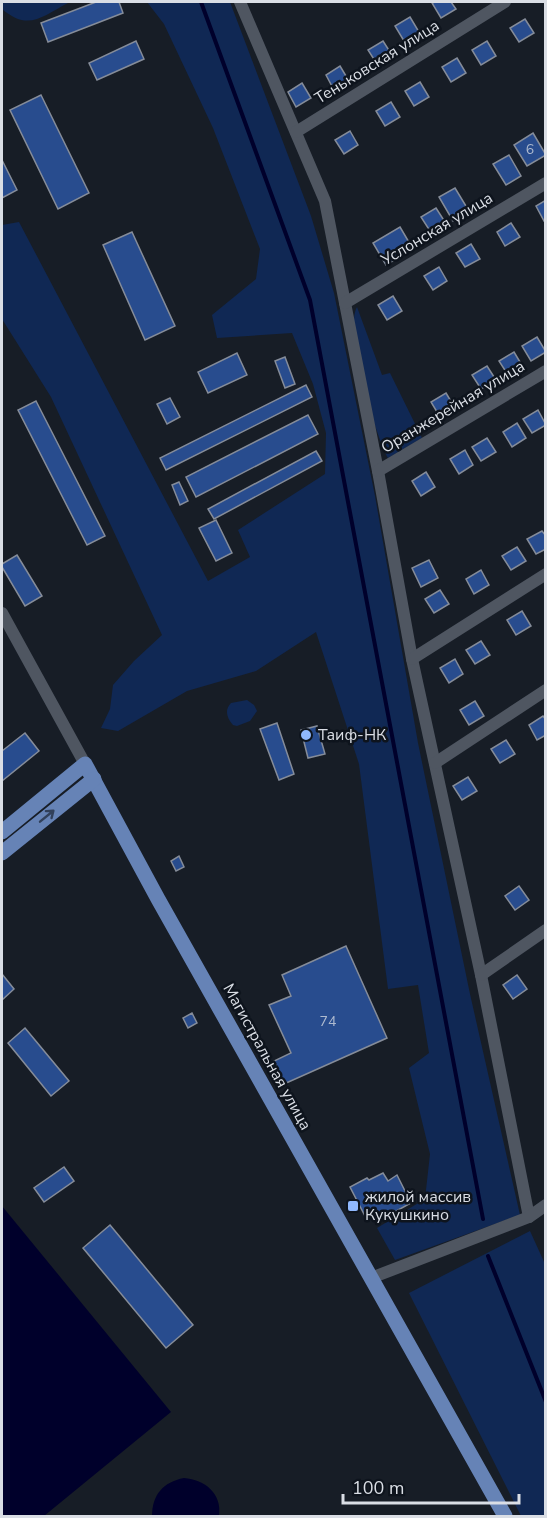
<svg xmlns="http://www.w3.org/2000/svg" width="547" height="1518" font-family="'Nunito Sans',sans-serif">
	<rect width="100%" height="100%" fill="#171d26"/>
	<g fill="#102854">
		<path d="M2 2H70C42 16 29 32 2 9Z"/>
		<path d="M147 2H230L311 216 334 293 375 496 418 743 470 994 520 1215 395 1260 377 1228 425 1199 430 1154 409 1068 429 1053 418 985 388 989 359 764 316 632 256 671 187 691 118 731 101 728 110 709 113 685 134 661 162 635 51 397 2 319V225L19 222 208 581 250 557 238 530 325 474 326 433 313 384 292 333 217 338 212 315 256 279 260 249 213 128 164 24Z"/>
		<path d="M357 307 382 375 390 373 422 438 388 458C375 434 344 329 357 307Z"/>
		<path d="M247 700 254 705 257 711 250 721 237 726 233 725C227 718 224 710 231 703Z"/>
		<path d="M530 1231 545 1264V1516H521L409 1293Z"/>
	</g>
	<g fill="#00002b">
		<path d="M2 1206 171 1412 44 1516H2Z"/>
		<path d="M184 1478C205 1480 222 1493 219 1516H152C152 1495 163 1482 184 1478Z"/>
	</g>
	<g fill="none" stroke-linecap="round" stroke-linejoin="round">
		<g stroke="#00002b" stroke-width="4">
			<path d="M201 2 310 300 483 1219"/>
			<path d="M488 1256 546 1402"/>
		</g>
	</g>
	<g fill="#284c8e" stroke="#858c99" stroke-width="1.5">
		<path d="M96 2H119L123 13 48 42 41 23Z"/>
		<path d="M435 2H451L456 9 441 18 432 3Z"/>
		<path d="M410 17 419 32 404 41 395 26Z"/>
		<path d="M525 19 534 33 519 42 510 28Z"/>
		<path d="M136 41 144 59 97 80 89 63Z"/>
		<path d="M383 41 392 55 377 64 368 50Z"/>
		<path d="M487 41 496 56 481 65 472 50Z"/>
		<path d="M457 58 466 73 451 82 442 67Z"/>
		<path d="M340 66 349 81 334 90 326 75Z"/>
		<path d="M420 82 429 97 414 106 405 91Z"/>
		<path d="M302 83 311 98 296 107 288 92Z"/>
		<path d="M41 95 89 193 58 209 10 110Z"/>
		<path d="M391 102 400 117 385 126 376 111Z"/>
		<path d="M350 131 358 145 344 154 335 140Z"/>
		<path d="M533 133 546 155 527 166 514 145Z"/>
		<path d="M509 155 521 176 506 185 493 164Z"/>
		<path d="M2 160 17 190 2 198Z"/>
		<path d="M455 188 469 211 453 221 439 197Z"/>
		<path d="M546 200V220L544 221 536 206Z"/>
		<path d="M436 208 445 222 430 231 421 217Z"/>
		<path d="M511 223 520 237 505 246 497 232Z"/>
		<path d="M400 227 413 249 386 265 373 243Z"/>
		<path d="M132 232 175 326 145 340 103 245Z"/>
		<path d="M471 244 480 259 465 267 456 253Z"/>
		<path d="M439 267 447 281 433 290 424 276Z"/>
		<path d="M393 296 402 311 387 320 378 305Z"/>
		<path d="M537 337 546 352 531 361 522 346Z"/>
		<path d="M514 352 523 367 508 375 499 361Z"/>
		<path d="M237 353 247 375 208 393 198 372Z"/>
		<path d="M285 357 295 384 285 388 275 361Z"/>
		<path d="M487 366 496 380 481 389 472 375Z"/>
		<path d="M306 385 312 397 166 470 160 458Z"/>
		<path d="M446 393 455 408 440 417 431 402Z"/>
		<path d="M170 398 180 417 167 424 157 404Z"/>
		<path d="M36 401 105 536 87 545 18 410Z"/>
		<path d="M538 410 546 425 532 433 523 419Z"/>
		<path d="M308 415 318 434 196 497 186 477Z"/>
		<path d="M517 423 526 438 512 447 503 432Z"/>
		<path d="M487 438 496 452 481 461 472 447Z"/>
		<path d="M465 450 473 465 459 474 450 459Z"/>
		<path d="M316 451 322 461 214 519 208 509Z"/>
		<path d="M426 472 435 487 421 496 412 481Z"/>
		<path d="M179 482 188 501 180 505 172 485Z"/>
		<path d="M216 520 232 553 216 561 199 528Z"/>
		<path d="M542 531 546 536V549L536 554 527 539Z"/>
		<path d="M517 547 526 561 511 570 502 556Z"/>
		<path d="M17 555 42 596 25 606 2 567V564Z"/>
		<path d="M429 560 438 578 421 587 412 568Z"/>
		<path d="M481 570 489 585 474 594 466 579Z"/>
		<path d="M440 590 449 604 434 613 425 599Z"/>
		<path d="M522 611 531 626 516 635 507 620Z"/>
		<path d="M481 641 490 655 475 664 466 650Z"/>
		<path d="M455 659 463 674 449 683 440 668Z"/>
		<path d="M475 701 484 716 469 725 460 710Z"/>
		<path d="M543 716 546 720V735L537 740 529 725Z"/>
		<path d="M277 723 294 774 279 780 260 729Z"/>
		<path d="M317 726 325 754 308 758 301 730Z"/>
		<path d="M25 733 39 751 2 781V751Z"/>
		<path d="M506 740 515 754 500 763 491 749Z"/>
		<path d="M468 777 477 791 462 800 453 786Z"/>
		<path d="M179 856 184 867 176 871 171 861Z"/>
		<path d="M519 886 529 900 515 910 505 896Z"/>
		<path d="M346 946 387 1038 284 1084 274 1061 291 1053 269 1005 291 996 282 975Z"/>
		<path d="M2 974 14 989 2 1000Z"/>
		<path d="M517 975 527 989 513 999 503 985Z"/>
		<path d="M192 1013 197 1023 188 1028 183 1018Z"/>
		<path d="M25 1028 69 1081 51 1096 8 1043Z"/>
		<path d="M64 1167 74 1181 44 1202 34 1188Z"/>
		<path d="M383 1173 388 1181 397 1175 411 1203 380 1220 375 1211 365 1216 350 1187 367 1178 369 1180Z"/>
		<path d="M110 1225 193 1325 166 1348 83 1248Z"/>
	</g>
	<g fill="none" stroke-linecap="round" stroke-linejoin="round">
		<g stroke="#4f5661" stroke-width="12">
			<path d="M240 2 325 201 378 471 412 659 481 975 529 1217"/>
			<path d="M296 132 505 2"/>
			<path d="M345 303 546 183"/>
			<path d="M378 471 546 371"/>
			<path d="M2 613 85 764"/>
			<path d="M412 659 546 574"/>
			<path d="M435 763 546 690"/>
			<path d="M481 975 546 930"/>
			<path d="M371 1278 529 1217 546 1205"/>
		</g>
		<g stroke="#6683b6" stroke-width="15">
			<path d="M2 832 85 764 158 899 505 1516"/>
			<path d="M2 853 94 779"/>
		</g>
	</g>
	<defs><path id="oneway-shaft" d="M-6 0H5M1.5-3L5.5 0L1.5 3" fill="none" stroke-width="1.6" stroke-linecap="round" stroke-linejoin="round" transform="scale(1.5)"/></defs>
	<use stroke="#31405a" href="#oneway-shaft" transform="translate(47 816) rotate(-39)"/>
	<g fill="#90b8fd" stroke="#0e141d" stroke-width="2">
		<circle cx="306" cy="735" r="6"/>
		<rect x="347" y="1200" width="12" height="12" rx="3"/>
	</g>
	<g text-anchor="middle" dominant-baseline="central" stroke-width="5" stroke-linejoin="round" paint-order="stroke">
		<g font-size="14" fill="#aebacf">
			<text x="530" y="149">6</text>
			<text x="328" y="1021">74</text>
		</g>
		<g font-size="16" fill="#dadee5" stroke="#0e141d">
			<text transform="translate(377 62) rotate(-32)">Теньковская улица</text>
			<text transform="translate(437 229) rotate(-31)">Услонская улица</text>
			<text transform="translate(453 407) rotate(-31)">Оранжерейная улица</text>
			<text transform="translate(267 1057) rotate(61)">Магистральная улица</text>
		</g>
		<g font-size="16" fill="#dadee5" stroke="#0e141d" text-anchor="start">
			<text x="318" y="735">Таиф-НК</text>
			<text x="365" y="1197">жилой массив<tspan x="365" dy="18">Кукушкино</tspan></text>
		</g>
	</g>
	<rect width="547" height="1518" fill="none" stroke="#dadee5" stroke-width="6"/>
	<path d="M343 1494v9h176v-9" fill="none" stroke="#dadee5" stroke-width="3"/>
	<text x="352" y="1494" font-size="18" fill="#dadee5" stroke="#0e141d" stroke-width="4.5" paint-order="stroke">100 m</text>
</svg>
